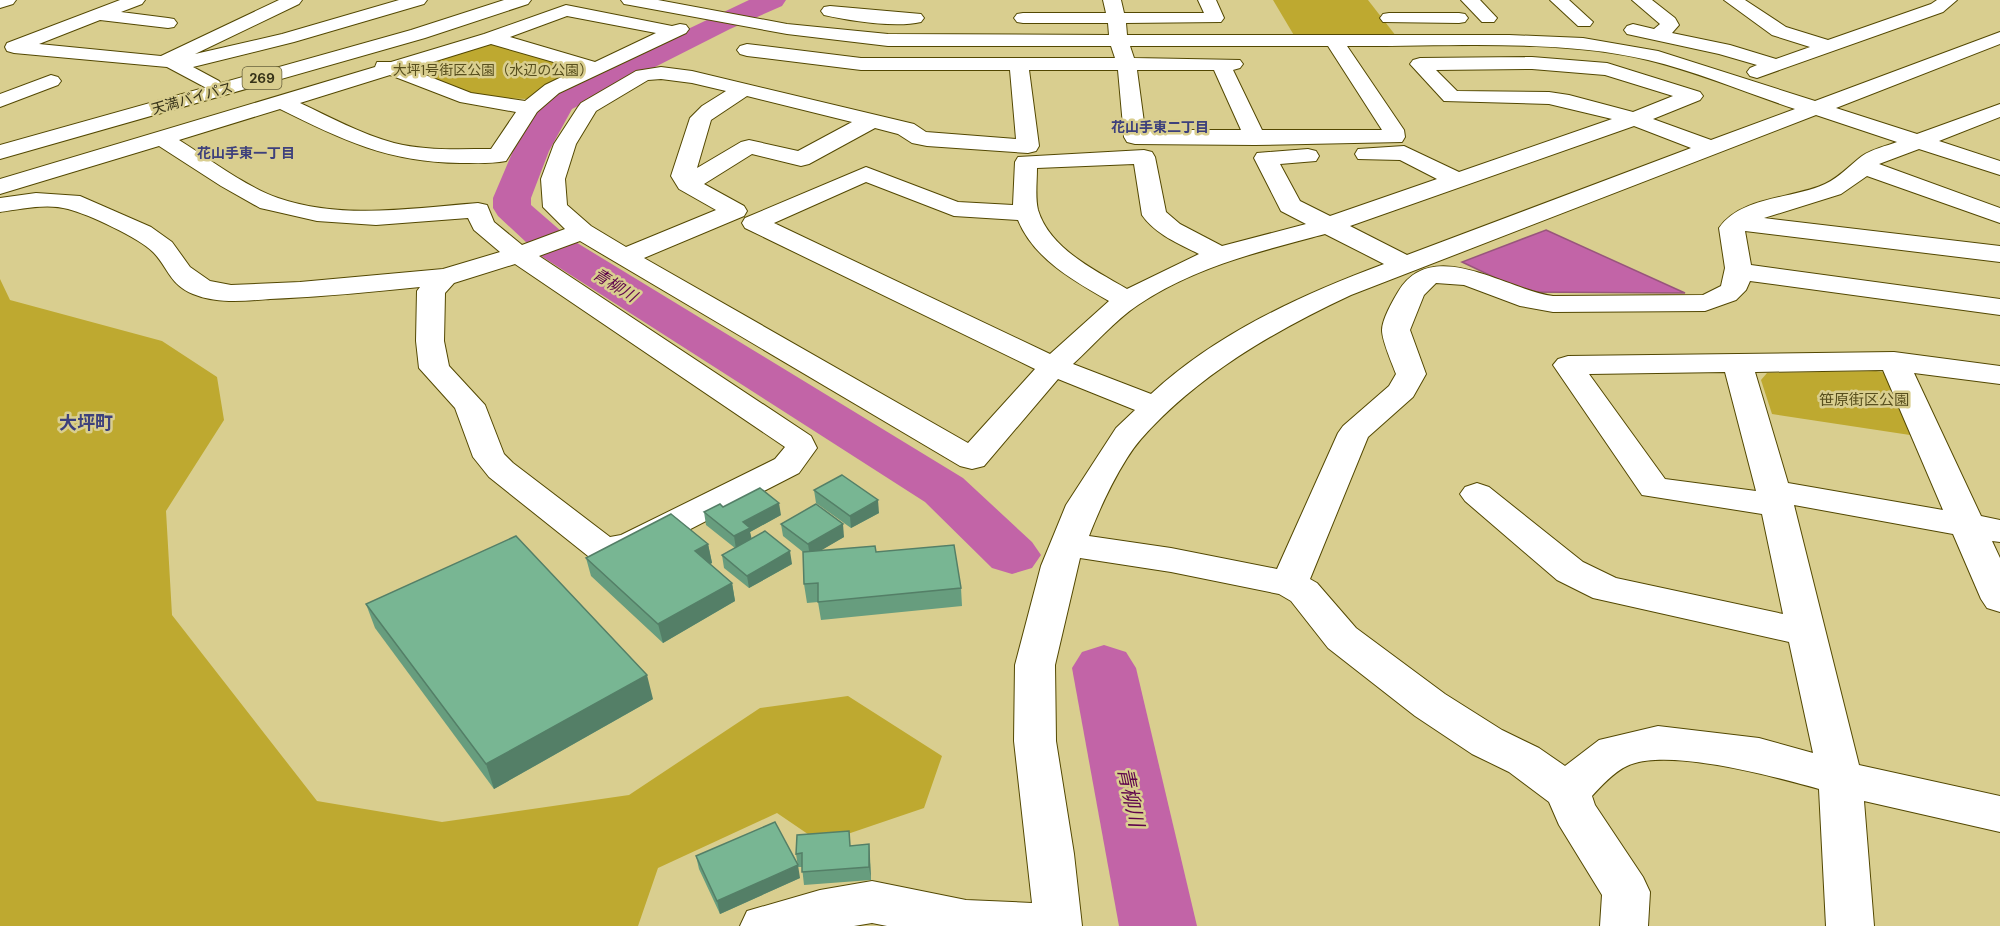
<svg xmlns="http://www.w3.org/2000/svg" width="2000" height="926" font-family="'DM Sans','Noto Sans JP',sans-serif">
	<rect width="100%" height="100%" fill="#d9ce8f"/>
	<g fill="#bea930">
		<path d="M1273 0H1368L1396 36 1295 37Z"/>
		<path d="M491 41 585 68 528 99 477 97 401 67Z"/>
		<path d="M0 279 10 300 162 341 217 377 224 420 166 511 172 615 317 801 442 822 629 795 760 708 848 696 942 756 924 808 821 843 777 813 658 868 638 926H0Z"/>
		<path d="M1876 371 1886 373 1910 435 1772 414 1761 380 1767 373Z"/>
	</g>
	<path fill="#c264a7" stroke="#98557c" stroke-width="1.5" d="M1546 230 1685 293 1525 292 1462 262Z"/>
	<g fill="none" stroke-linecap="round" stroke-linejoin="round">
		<g fill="#c264a7" fill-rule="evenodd">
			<path d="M749 0H786L782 6 730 29 572 109 549 151 531 198V205L569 238 963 478 1032 542 1041 555 1032 568 1012 574 992 568 925 502 541 256 498 216 493 208V198L513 151 547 96Z"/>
			<path d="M1104 645 1126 652 1136 668 1197 926H1119L1072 668 1082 652Z"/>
		</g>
		<defs>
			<g id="minor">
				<path d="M0 0H16L13 4 0 8Z"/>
				<path d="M120 0H145L142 4 121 12 168 18 174 19 177 23 174 27 168 28 100 20 39 44 161 56 279 0H302L299 4 195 54 282 34 399 0H427L424 4 294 42 193 67 219 81 222 85 219 89 212 91 167 67 14 53 7 51 5 47 7 43Z"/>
				<path d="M621 0H658L787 24 888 34 1109 35 1108 23H1023L1017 22 1014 18 1017 14 1023 13H1106L1103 0H1121L1124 13H1204L1198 0H1216L1224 18 1221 22 1126 23 1127 35H1509L1583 38 1658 51 1815 101 2000 32V44L1836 108 1917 134 2000 104V117L1939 141 2000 161V175L1919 149 1879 164 2000 208V223L1867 176 1841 194 1764 218 2000 246V262L1745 231 1751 265 2000 299V315L1750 281 1746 290 1736 300 1705 311 1553 312 1520 306 1464 285 1436 283 1424 295 1410 330 1426 374 1413 397 1368 437 1310 579 1317 583 1356 628 1445 694 1502 730 1539 748 1565 766 1599 740 1658 726 1759 738 1813 753 1789 642 1593 598 1557 580 1465 501 1460 494 1465 487 1477 483 1489 487 1583 562 1616 578 1783 614 1762 514 1642 495 1553 365 1558 359 1568 356 1894 352 2000 366V384L1914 373 1981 516 2000 520V542L1992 541 2000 558V612L1987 608 1981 599 1953 534 1794 505 1859 765 2000 796V832L1864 801 1874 926H1826L1819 789C1776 777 1667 747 1627 766 1614 772 1601 786 1592 796L1595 805 1643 877 1650 892 1648 926H1600L1602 895 1559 825 1549 802 1509 772 1472 754 1415 716 1328 648 1291 601 1279 594 1171 572 1080 558 1055 665 1056 741 1074 854 1082 926H887L872 923 854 926H740L747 911 820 890 872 881 966 900 1032 903 1014 741 1015 665 1041 566 1066 505 1116 428 1135 410 1058 379 984 466 972 469 960 466 580 241 539 256 811 436 817 448 799 473 646 552 614 561 588 556 489 477 473 457 455 408 419 368 416 341 417 291 420 287C370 292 320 297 270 299 245 301 217 304 193 294 169 284 168 267 153 252 139 238 88 214 68 209 47 203 21 209 0 212V198L36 193 80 196 151 227 172 242 190 267 210 281 231 285 300 282 443 269 500 252 474 230 468 218 376 225 317 221 269 210 260 208 221 186 159 146 0 194V179L375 67 377 62H391L484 34 566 5 672 26 680 24 686 25 689 29 686 33 559 93 537 112 506 161C491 164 475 163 460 163 387 162 343 140 280 109L179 140C208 158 246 187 278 198 341 220 413 208 478 203L487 205 494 222 522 245 565 229 543 207 541 179 554 144 578 107 581 103 636 71 661 67 692 71 914 124 926 132 1016 139 1010 70H861L747 56 740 54 737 50 740 46 747 44 861 58H1115L1111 46H888L787 34 630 5 624 4ZM567 16 656 33 595 62 510 37ZM491 44 578 69 545 85 525 101 471 93 410 69ZM1130 46H1328L1382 130H1262L1233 70 1240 68 1243 64 1240 60 1134 58ZM1347 46C1441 47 1557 38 1648 60 1698 72 1747 93 1795 109L1711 140 1653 119 1700 100 1703 96 1700 92 1607 63 1532 57 1420 58 1413 60 1410 64 1444 101 1549 104 1612 119 1459 172 1404 146 1358 149 1355 154 1358 159 1400 160 1437 179 1330 216 1300 201 1280 164 1316 161 1319 156 1316 151 1308 149 1257 153 1254 158 1281 211 1306 224 1222 246 1180 224 1166 212 1155 157 1152 152 1144 150 1018 157 1015 162 1013 205 958 202 866 167 745 218 742 223 745 228 1035 369 968 443 644 258 744 216 747 211 744 206 704 184 752 154 801 166 809 164 875 128 898 134 912 143 927 146 1028 153 1036 151 1039 146 1029 70H1118L1124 137 1127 142 1135 144 1255 145 1402 142 1405 137 1404 130ZM1532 69 1605 75 1673 96 1633 112 1569 95 1549 92 1457 91 1436 70ZM1137 70H1214L1241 130H1145ZM390 75 460 102 516 112 491 149C459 149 425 151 394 143 361 134 330 117 300 103ZM661 79 692 83 726 91 702 106 690 118 671 176 679 189 716 210 626 247 591 226 567 205 565 179 576 144 596 111 648 80ZM747 96 852 122 798 151 749 140 741 142 697 168 711 120ZM1816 115 1897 142C1886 146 1872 149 1862 156 1850 165 1840 177 1825 184 1793 199 1741 196 1719 228L1725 268 1721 286 1703 295 1553 296C1506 290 1432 235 1398 292 1392 302 1382 320 1382 330 1382 341 1392 363 1396 374L1389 386 1343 426 1338 433 1277 569 1171 548 1089 536C1100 507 1121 462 1141 439 1198 375 1274 331 1351 295ZM1634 126 1691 148 1407 255 1350 226ZM1134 164 1142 215C1155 234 1179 244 1199 254L1127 289C1095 270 1050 249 1038 210 1035 197 1037 182 1037 168ZM866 182 954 216 1018 220C1034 259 1074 281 1109 301L1050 354 774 223ZM1325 234 1384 264C1301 295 1217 333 1151 394L1073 364C1094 345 1114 321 1138 305 1194 267 1261 251 1325 234ZM515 264 785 447 775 459 621 535 610 537 513 463 504 454 485 405 449 366 444 341 445 293 454 283ZM1883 370 1943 510 1788 483 1755 372ZM1725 372 1756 491 1665 479 1589 374Z"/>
				<path d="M1461 0H1480L1497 18 1494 22H1482Z"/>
				<path d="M1550 0H1569L1593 22 1590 26H1578Z"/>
				<path d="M1632 0H1652L1675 18 1679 25 1672 33 1730 45 1776 59 1810 47 1772 35 1724 0H1745L1786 27 1828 40 1931 4 1937 0H1957L1943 12 1757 78 1750 76 1747 72 1750 68 1757 65 1719 54 1627 34 1624 30 1627 26 1633 24 1654 29 1660 24Z"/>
				<path d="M830 6 921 14 924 18 921 22C896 28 850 21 824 15L821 11 824 7Z"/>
				<path d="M1389 13H1459L1465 14 1468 18 1465 22 1459 23 1383 22 1380 18 1383 14Z"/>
				<path d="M51 75 58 77 61 81 58 85 0 107V94Z"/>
			</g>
			<path id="highway" d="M504 0H531L528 4 425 38 0 159V145L411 30Z"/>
		</defs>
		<use href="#minor" stroke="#534802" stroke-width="2"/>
		<use href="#highway" stroke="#534802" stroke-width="2"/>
		<use href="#minor" fill="#fff" fill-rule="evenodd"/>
		<use href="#highway" fill="#fff" fill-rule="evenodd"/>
	</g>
	<g fill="#679d7e">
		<path d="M814 490 879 513 851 528 816 503Z"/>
		<path d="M723 507 781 515 750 532 751 539 792 564 749 588 724 568 722 555 735 548 706 525 704 512Z"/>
		<path d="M781 524 844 537 821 550 876 552 961 588 962 606 821 620 818 602 807 603 804 584 803 552 783 536Z"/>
		<path d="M708 544 712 563 710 564 732 583 735 601 663 643 591 576 586 558Z"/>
		<path d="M366 604 653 699 494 789 375 628Z"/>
		<path d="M869 844 871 880 804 885 802 867H798L796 854 851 846Z"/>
		<path d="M696 856 800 878 720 914 699 869Z"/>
	</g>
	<g fill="#547f67">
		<path d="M878 500 879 513 851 528 850 516Z"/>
		<path d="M779 503 781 515 750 532 752 540 736 549 734 536 743 522Z"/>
		<path d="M843 524 844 537 810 557 808 544Z"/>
		<path d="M708 544 712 563 698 570 695 551Z"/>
		<path d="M790 551 792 564 749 588 747 576Z"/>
		<path d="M732 583 735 601 663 643 658 624Z"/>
		<path d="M647 675 653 699 494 789 486 764Z"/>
		<path d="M869 844 870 857 871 880 869 867Z"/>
		<path d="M798 865 800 878 720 914 717 901Z"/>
	</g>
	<g fill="#78b693" stroke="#547f67" stroke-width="1.5">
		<path d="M842 475 878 500 850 516 814 490Z"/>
		<path d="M760 488 779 503 743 522 750 528 734 536 704 512 720 504 723 507Z"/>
		<path d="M816 504 843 524 808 544 781 524Z"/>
		<path d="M671 514 708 544 695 551 732 583 658 624 586 558Z"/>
		<path d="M765 531 790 551 747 576 722 555Z"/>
		<path d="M516 536 647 675 486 764 366 604Z"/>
		<path d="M954 545 961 588 818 602V583L804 584 803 552 875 546 876 552Z"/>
		<path d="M775 822 798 865 717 901 696 856Z"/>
		<path d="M849 831 850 846 869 844V867L802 872V853L796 854 797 835Z"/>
	</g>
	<g text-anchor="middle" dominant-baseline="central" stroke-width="5" stroke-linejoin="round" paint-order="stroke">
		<g font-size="14" fill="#584f1d" stroke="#d9ce8f">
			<text x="493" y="70">大坪1号街区公園（水辺の公園）</text>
		</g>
		<rect fill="#d9ce8f" stroke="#67613c" stroke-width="1.5" x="242.5" y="67" width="39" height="22" rx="4.5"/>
		<g font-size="14" font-weight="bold" fill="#363218">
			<text x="262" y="78">269</text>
		</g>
		<g font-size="14" fill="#363218" stroke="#d9ce8f">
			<text transform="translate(192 98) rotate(-16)">天満バイパス</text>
		</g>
		<g font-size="14" font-weight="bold" fill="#3d407c" stroke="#d9ce8f">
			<text x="1160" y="127">花山手東二丁目</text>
			<text x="246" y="153">花山手東一丁目</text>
		</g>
		<g font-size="15" fill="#584f1d" stroke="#d9ce8f">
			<text x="1864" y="400">笹原街区公園</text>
		</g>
		<g font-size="16" font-style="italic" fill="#5e034c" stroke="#d9ce8f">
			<text transform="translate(615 285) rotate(32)">青柳川</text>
		</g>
		<g font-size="18" font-weight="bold" fill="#3d407c" stroke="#d9ce8f">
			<text x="86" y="423">大坪町</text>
		</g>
		<g font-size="20" font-style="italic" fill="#5e034c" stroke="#d9ce8f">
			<text transform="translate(1131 797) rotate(78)">青柳川</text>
		</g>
	</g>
</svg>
